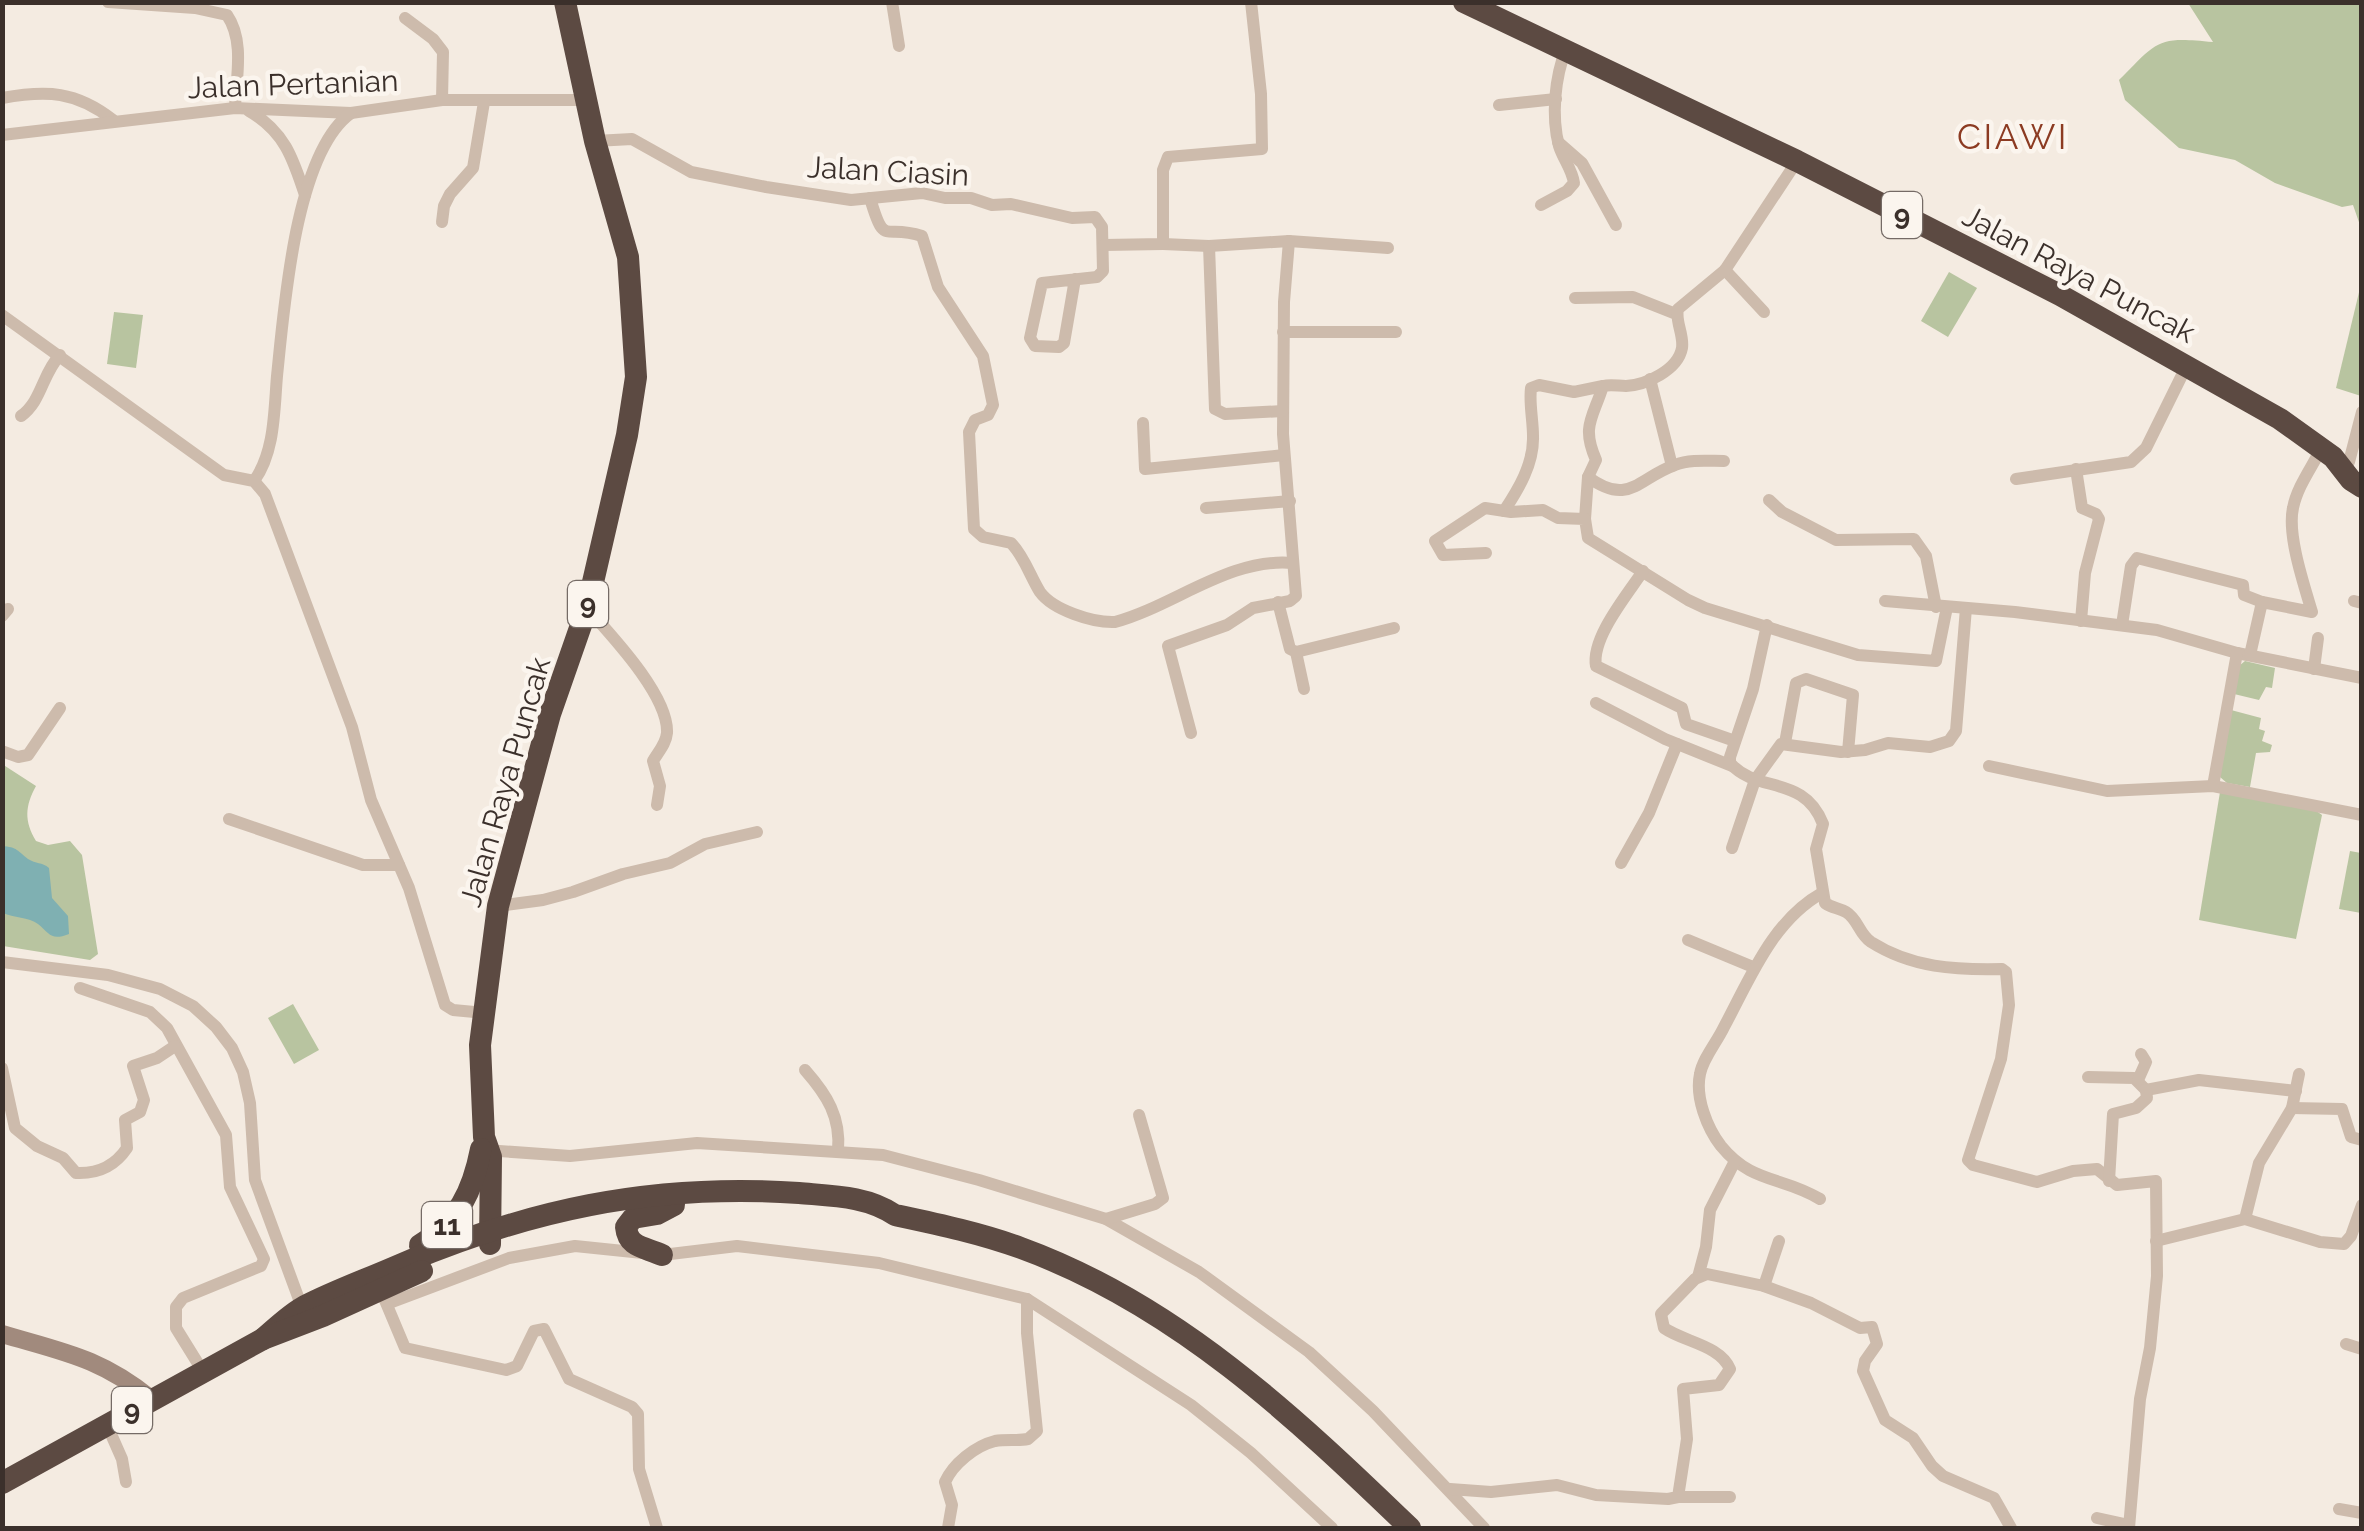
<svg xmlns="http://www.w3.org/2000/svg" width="2364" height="1531" font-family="Raleway,sans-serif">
	<rect width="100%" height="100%" fill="#f4ebe1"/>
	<g fill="#b8c4a0">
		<path d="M2188 3H2361V228L2353 205 2342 207 2275 183 2235 160 2179 148 2125 100 2119 80C2158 41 2156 36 2213 42Z"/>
		<path d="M1949 272 1977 288 1948 337 1921 321Z"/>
		<path d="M2361 284 2362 396H2361L2336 388Z"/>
		<path d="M114 312 143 315 136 368 107 364Z"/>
		<path d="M2245 661 2275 668 2272 688 2266 687 2259 700 2234 694 2239 666Z"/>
		<path d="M2231 710 2261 718 2259 729 2265 731 2262 741 2272 745 2270 752 2256 753 2250 787 2227 783 2220 777Z"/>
		<path d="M2 764 36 786C25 806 24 821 36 841L48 845 70 841 82 855 98 954 90 960 3 946Z"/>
		<path d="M2220 792 2315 810 2322 815 2296 939 2199 920Z"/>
		<path d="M2350 851 2361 853V913L2339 909Z"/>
		<path d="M293 1004 319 1050 294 1064 268 1018Z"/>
	</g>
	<path fill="#7fb0b2" d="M2 846C17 847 18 851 28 859 36 864 42 862 49 868L52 898 68 916 69 934C51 941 50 934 38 924 29 917 13 918 3 913Z"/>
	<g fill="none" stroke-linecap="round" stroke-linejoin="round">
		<g stroke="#cdbbac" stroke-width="12">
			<path d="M108 2 195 8 227 15C245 41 236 78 235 108"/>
			<path d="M892 2 899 46"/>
			<path d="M405 18 433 39 443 52 442 100"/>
			<path d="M2 98C47 90 76 91 113 120"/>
			<path d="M1499 105 1556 99"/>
			<path d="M249 111C284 131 293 158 305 195"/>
			<path d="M2 135 235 108 351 113 442 100H587"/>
			<path d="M595 141 632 139 691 172 766 187 851 200 922 193 945 198H971L992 205 1011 204 1072 218 1095 217 1102 227 1103 271 1097 277 1042 283 1030 338 1035 346 1059 347 1064 343 1075 279"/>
			<path d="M1558 142 1582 163 1616 225"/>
			<path d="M870 198C885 249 883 223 922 236L938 287 983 356 993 405 988 415 975 420 969 432 974 529 983 537 1011 543C1024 556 1030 576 1040 592 1053 610 1093 623 1115 622 1174 606 1230 557 1293 563"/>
			<path d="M1541 205 1567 191 1574 183C1572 169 1563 159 1559 146 1551 116 1555 77 1566 49"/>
			<path d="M442 222 444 206 450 194 473 168 484 102"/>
			<path d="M1289 241 1388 248"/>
			<path d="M1163 244 1209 246 1289 241 1284 302 1283 434 1296 596 1290 601 1253 608 1227 625 1168 646 1191 733"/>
			<path d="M1104 245 1163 244V170L1168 157 1262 149 1261 94 1251 2"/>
			<path d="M1209 246 1215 409 1225 414 1283 411"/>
			<path d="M1725 270 1764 312"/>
			<path d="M1575 298 1633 297 1676 314"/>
			<path d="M2 315 224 475 254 481 265 494 352 727 371 800 409 888 445 1005 453 1010 485 1013"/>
			<path d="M1283 332H1396"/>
			<path d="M1650 379 1672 466"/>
			<path d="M21 416C42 401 42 374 60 355"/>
			<path d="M1143 423 1145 469 1284 455"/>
			<path d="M2349 462 2362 412"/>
			<path d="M2076 469 2082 508 2096 514 2099 519 2085 573 2081 621"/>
			<path d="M1588 477C1629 507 1638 478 1675 465 1690 459 1708 461 1724 461"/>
			<path d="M2016 479 2131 462 2146 448 2187 365"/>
			<path d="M254 481C275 452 274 411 277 376 284 309 295 153 351 113"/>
			<path d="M1769 500 1782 512 1836 540 1914 539 1926 556 1936 607"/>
			<path d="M1206 508 1290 501"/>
			<path d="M1504 511C1518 490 1534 464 1533 436 1533 420 1529 403 1531 388L1539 385 1574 392 1603 386"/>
			<path d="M1585 519 1588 477 1596 460C1581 426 1593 418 1603 386 1611 384 1618 386 1626 386 1646 385 1678 370 1682 348 1684 334 1675 322 1678 309L1725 270 1797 161"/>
			<path d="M1486 553 1443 555 1435 541 1485 508 1511 512 1543 510 1558 518 1585 519 1588 538 1688 600 1705 608 1858 655 1936 661 1947 607"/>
			<path d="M1643 571C1627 595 1591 638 1596 666L1682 708 1686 724 1735 741"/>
			<path d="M1885 601 2015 612 2157 630 2237 653 2362 678"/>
			<path d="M2354 601 2362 603"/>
			<path d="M1278 602 1290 649 1296 652 1304 689"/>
			<path d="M587 608C612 636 669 696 667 733 666 744 658 752 653 761L660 786 657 805"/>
			<path d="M2 616 8 609"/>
			<path d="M1767 625 1753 689 1730 757V763C1757 794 1804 774 1823 824L1816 849 1825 903C1832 908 1839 908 1846 912 1858 919 1859 934 1871 942 1912 968 1955 970 2002 969L2006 972 2009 1005 2001 1059 1968 1160 1973 1165 2037 1182 2073 1171 2097 1169 2117 1185 2156 1181 2157 1276 2150 1348 2140 1399 2129 1528"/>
			<path d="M2122 625 2131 566 2137 558 2243 585 2244 595 2262 602"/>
			<path d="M1296 652 1394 628"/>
			<path d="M2250 655 2262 602 2312 612C2304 585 2287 535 2293 508 2297 487 2312 467 2321 449"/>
			<path d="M2314 669 2318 638"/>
			<path d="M1596 703 1665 739 1732 766"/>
			<path d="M1785 743 1796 683 1806 679 1853 695 1848 752"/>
			<path d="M2 751 18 757 28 755 60 708"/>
			<path d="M1989 766 2107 791 2213 786 2362 815"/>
			<path d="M2213 786 2237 653"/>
			<path d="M229 819 363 865H399"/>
			<path d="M1732 848 1755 780 1781 744 1841 752 1865 750 1888 743 1930 747 1949 741 1956 731 1966 608"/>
			<path d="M1621 863 1649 813 1677 744"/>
			<path d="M498 906 543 900 573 892 623 874 670 863 705 844 757 832"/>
			<path d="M1688 940 1753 967"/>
			<path d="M2 962 108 975 160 989 193 1006 216 1027 232 1048 243 1072 250 1103 255 1180 304 1313"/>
			<path d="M80 988 150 1012 167 1028 226 1135 230 1187 264 1259 261 1266 183 1298 176 1307V1328L202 1370"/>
			<path d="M2 1068 15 1128 37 1146 63 1158 76 1173C97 1174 115 1166 127 1148L125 1120 140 1112 144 1100 133 1066 157 1058 175 1046"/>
			<path d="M805 1070C827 1095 841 1117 838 1151"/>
			<path d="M2088 1077 2134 1078 2146 1090"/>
			<path d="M2138 1080 2146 1062 2141 1054"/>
			<path d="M2146 1090 2199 1080 2296 1091"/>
			<path d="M2292 1108 2342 1109 2351 1137 2362 1140"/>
			<path d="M485 1150 570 1156 697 1143 883 1155 979 1180 1106 1219 1199 1272 1309 1352 1373 1411 1484 1528"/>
			<path d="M2109 1181 2113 1114 2136 1108 2147 1098 2146 1090"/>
			<path d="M1820 1199C1782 1176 1752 1184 1721 1146 1707 1128 1695 1097 1700 1074 1703 1058 1717 1042 1724 1027 1750 979 1772 921 1822 893"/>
			<path d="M1106 1219 1155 1204 1163 1198 1139 1115"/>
			<path d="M2245 1219 2259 1163 2292 1108 2299 1074"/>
			<path d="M2156 1241 2245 1219 2320 1242 2344 1244 2351 1236 2362 1205"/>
			<path d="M1698 1277 1706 1247 1710 1210 1735 1161"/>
			<path d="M1764 1286 1779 1241"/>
			<path d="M384 1298 405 1348 506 1370 517 1366 534 1331 544 1329 569 1379 632 1407 638 1414 639 1469 657 1528"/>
			<path d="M387 1304 509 1258 575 1246 662 1255 737 1246 879 1263 1027 1299 1191 1405 1251 1453 1332 1528"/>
			<path d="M2346 1344 2362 1349"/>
			<path d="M107 1425 122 1459 126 1482"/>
			<path d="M1450 1489 1491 1492 1557 1485 1596 1495 1668 1499 1678 1497 1687 1439 1683 1389 1719 1385 1730 1369C1720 1345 1684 1342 1664 1328L1661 1314 1695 1279 1707 1274 1764 1286 1811 1303 1860 1328 1872 1327 1877 1344 1865 1361 1863 1371 1885 1420 1913 1438 1932 1466 1943 1476 1994 1498 2011 1528"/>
			<path d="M1678 1497H1730"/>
			<path d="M2339 1509 2362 1513"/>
			<path d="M2097 1518 2129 1525"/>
			<path d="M948 1528 952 1505 945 1482C953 1464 975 1446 995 1441 1006 1439 1017 1441 1028 1439L1037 1431 1027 1333V1299"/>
		</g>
		<path stroke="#a18a7d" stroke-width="18" d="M2 1334C63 1352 101 1358 151 1399"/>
		<g stroke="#5c4a42" stroke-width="22">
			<path d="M1464 2 1797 161 2060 295 2280 419 2333 457 2351 480 2362 487"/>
			<path d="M490 1244 491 1157 484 1137 480 1045 498 906 550 714 587 608 627 435 636 377 628 257 595 141 565 2"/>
			<path d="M420 1245C458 1223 473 1190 481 1149"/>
			<path d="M662 1255C645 1247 628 1248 626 1227L633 1218 657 1214 674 1205"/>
			<path d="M263 1339C276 1328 290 1314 305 1306 332 1292 362 1281 390 1269 526 1210 650 1183 799 1193 833 1196 867 1196 895 1215 937 1224 980 1233 1021 1248 1175 1304 1295 1417 1410 1528"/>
			<path d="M2 1483 263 1339 323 1316 422 1271"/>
		</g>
	</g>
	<g text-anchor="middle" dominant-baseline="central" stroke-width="9" stroke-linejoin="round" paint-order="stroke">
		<g fill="#fbf5ee" stroke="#756b66" stroke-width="2.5">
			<rect x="1882" y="192" width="40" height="46" rx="8"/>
			<rect x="568" y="581" width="40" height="46" rx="8"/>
			<rect x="422" y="1202" width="50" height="46" rx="8"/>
			<rect x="112" y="1387" width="40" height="46" rx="8"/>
		</g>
		<g font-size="28" font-weight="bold" fill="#3b302b">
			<text x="1902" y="215">9</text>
			<text x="588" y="604">9</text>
			<text x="447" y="1225">11</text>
			<text x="132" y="1410">9</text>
		</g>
		<g font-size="30" fill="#3b302b" stroke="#fbf5ee">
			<text transform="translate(293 84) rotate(-2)">Jalan Pertanian</text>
			<text transform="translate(888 171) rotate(3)">Jalan Ciasin</text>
			<text transform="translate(2079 274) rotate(28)">Jalan Raya Puncak</text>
			<text transform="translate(505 782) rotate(-74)">Jalan Raya Puncak</text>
		</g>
		<g font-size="35" letter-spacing="2.5" fill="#8c3b22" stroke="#fbf5ee">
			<text x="2013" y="136">CIAWI</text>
		</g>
	</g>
	<rect width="2364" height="1531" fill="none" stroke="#3b302b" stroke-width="10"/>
</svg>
